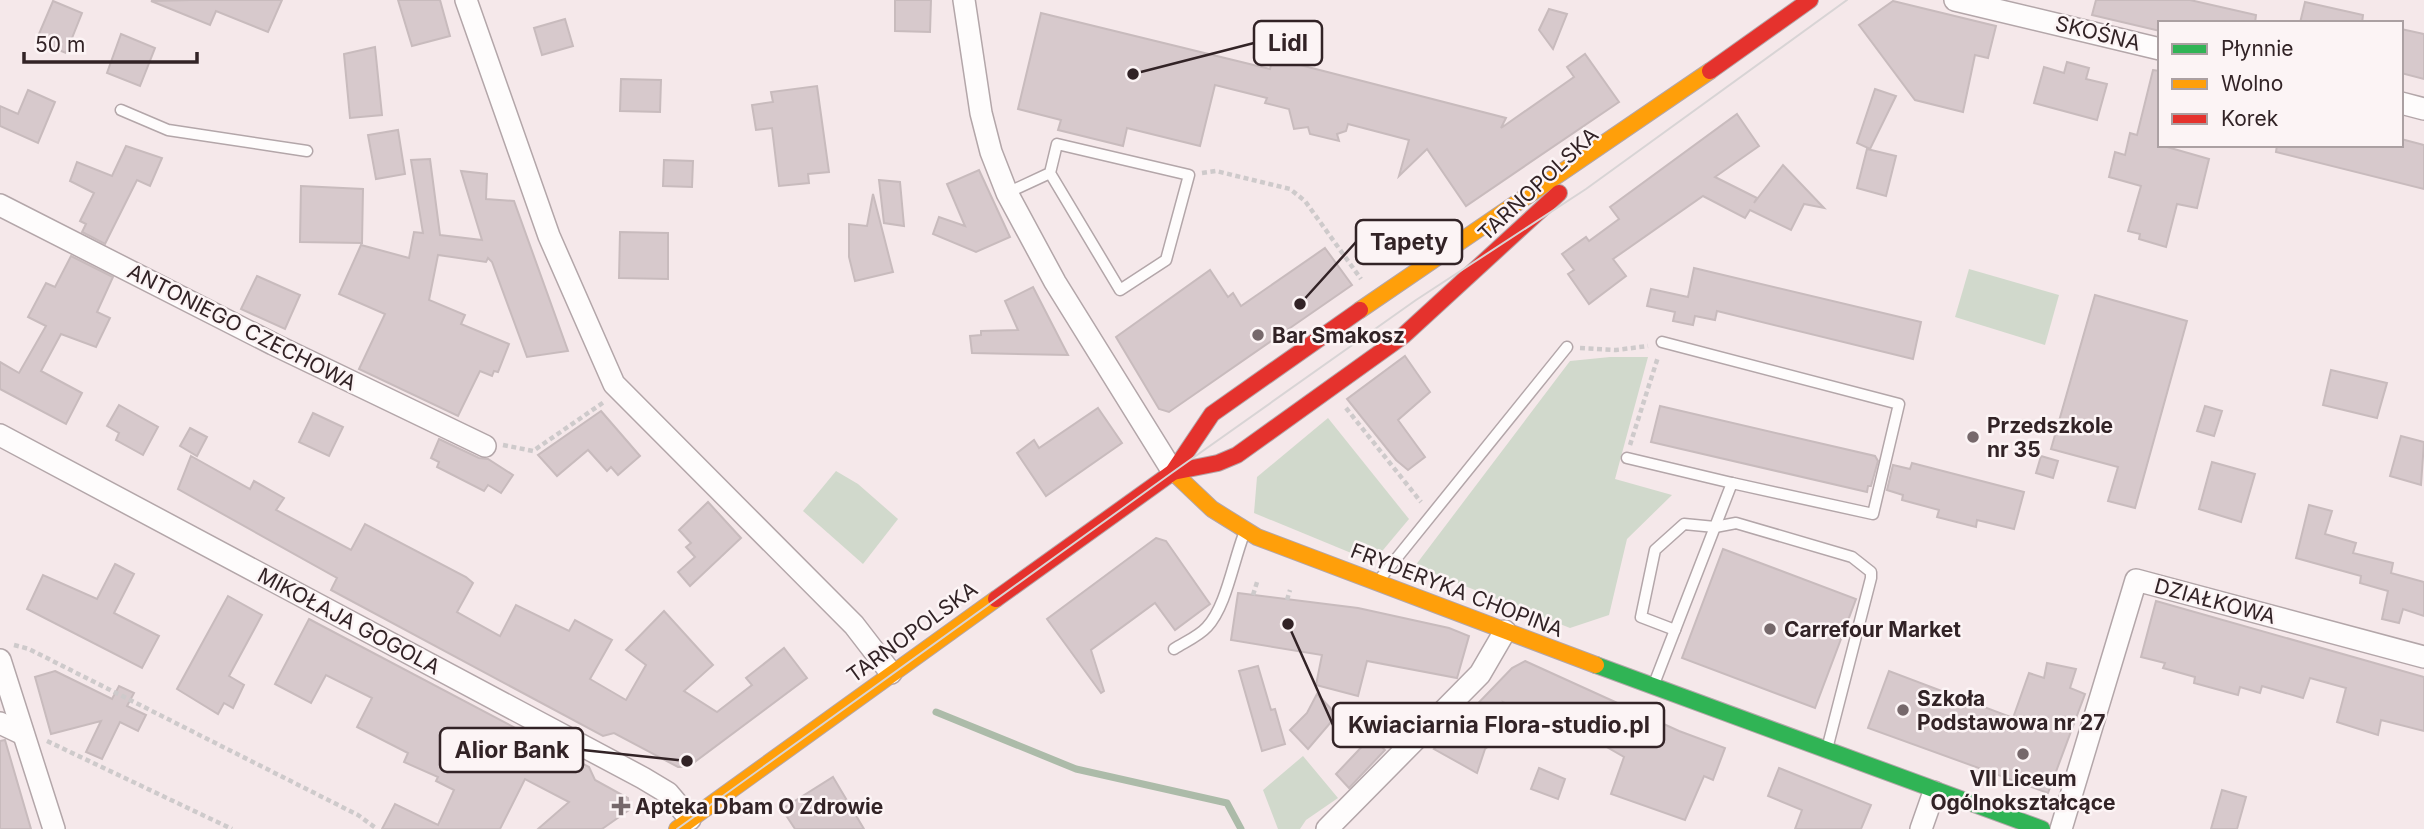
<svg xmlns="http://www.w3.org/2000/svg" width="2424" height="829" font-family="Inter,sans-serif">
	<rect width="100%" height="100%" fill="#f5e8ea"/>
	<g fill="#d1d9cc">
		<path d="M1969 269 2059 295 2045 345 1955 317Z"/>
		<path d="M1610 357H1648L1615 479 1672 495 1627 539 1609 615 1570 628 1415 566 1570 361Z"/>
		<path d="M1328 418 1409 519 1373 562 1254 513 1257 477Z"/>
		<path d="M836 471 858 484 898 519 863 564 803 511Z"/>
		<path d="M1303 756 1338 798 1306 820 1300 829H1278L1263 790Z"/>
	</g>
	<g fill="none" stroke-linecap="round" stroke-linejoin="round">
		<path stroke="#acbba9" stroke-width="7" d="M936 712 1076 769 1227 803 1241 829"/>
	</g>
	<g fill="#d7c9cc" stroke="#c8bbbd" stroke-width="2">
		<path d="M191 0H282L268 32 216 11 210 25 151 1Z"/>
		<path d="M398 0H440L450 36 412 46Z"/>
		<path d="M895 0H931L930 32 895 31Z"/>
		<path d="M2096 0H2190L2256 15 2255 23H2160V31L2092 15Z"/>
		<path d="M53 1 82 13 66 53 36 41Z"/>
		<path d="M1893 1 1996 26 1988 58 1975 55 1963 112 1915 100 1859 25Z"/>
		<path d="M2305 2 2363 15 2362 23H2300Z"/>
		<path d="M1549 9 1567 14 1553 49 1539 30Z"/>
		<path d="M1041 13 1270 69 1273 58 1506 118 1501 128 1574 77 1567 67 1585 54 1619 102 1466 206 1427 149 1399 176 1409 140 1348 124 1346 131 1337 134 1339 141 1310 134 1308 127 1294 129 1289 109 1265 103 1267 98 1215 85 1200 146 1127 128 1123 146 1058 130 1061 120 1018 109Z"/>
		<path d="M565 19 573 46 542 55 534 28Z"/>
		<path d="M2401 29 2424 34V79L2401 73Z"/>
		<path d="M121 34 155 48 140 86 107 73Z"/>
		<path d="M375 47 382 115 350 118 344 54Z"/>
		<path d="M2067 62 2089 68 2086 79 2107 84 2097 120 2034 103 2044 67 2064 73Z"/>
		<path d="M2153 70 2160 71V145L2209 159 2197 208 2177 204 2166 247 2139 239 2140 234 2128 231 2141 186 2109 177 2115 152 2125 155 2130 133 2137 135Z"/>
		<path d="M621 79 661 80 660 112 620 111Z"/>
		<path d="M817 86 829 172 808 174 809 183 779 186 772 128 756 130 752 105 773 102 771 92Z"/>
		<path d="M1875 89 1896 96 1870 149 1857 143Z"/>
		<path d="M28 90 55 102 38 143 0 126V106L18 114Z"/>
		<path d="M1737 114 1759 146 1715 177 1757 198 1754 203 1783 165 1824 208 1804 204 1791 230 1750 210 1745 218 1703 196 1613 259 1626 276 1589 304 1568 274 1574 270 1562 254 1586 237 1589 241 1619 219 1610 207Z"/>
		<path d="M398 130 405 174 376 179 368 135Z"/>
		<path d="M2401 139 2424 145V189L2276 152 2277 145H2401Z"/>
		<path d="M126 146 162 158 150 186 137 180 105 244 82 232 86 224 80 221 94 193 70 181 77 162 112 176Z"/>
		<path d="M1867 149 1896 156 1886 196 1857 188Z"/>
		<path d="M430 159 440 235 482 240 461 171 487 174 486 199 514 201 568 351 527 357 492 262 488 258 486 262 438 255 429 300 465 315 461 324 509 344 498 372 494 371 492 376 480 371 458 416 359 369 385 314 339 294 361 245 409 258 414 232 423 233 411 160Z"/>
		<path d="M664 160 693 161 692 187 663 186Z"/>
		<path d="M979 170 1010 237 976 252 933 234 939 217 965 226 947 184Z"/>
		<path d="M879 180 900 182 904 226 884 223Z"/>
		<path d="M301 186 363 189 362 243 300 242Z"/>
		<path d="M873 194 893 272 855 281 849 257V224L867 226Z"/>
		<path d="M620 232 668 233V279L619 278Z"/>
		<path d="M1325 248 1352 285 1169 412 1159 409 1116 337 1210 270 1228 297 1233 293 1241 306Z"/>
		<path d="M71 256 113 277 97 312 110 318 96 347 61 334 41 371 82 393 66 424 0 389V362L19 373 46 326 28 317 46 283 55 287Z"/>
		<path d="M1694 268 1921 322 1913 359 1717 311 1715 320 1695 316 1693 325 1673 321 1675 312 1647 306 1651 289 1688 297Z"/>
		<path d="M257 276 300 295 285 329 241 309Z"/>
		<path d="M1033 287 1068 355 972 353 970 336 981 335V331L1018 330 1005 301Z"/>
		<path d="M2095 295 2187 321 2135 508 2108 501 2118 467 2051 449Z"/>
		<path d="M1405 356 1430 392 1398 420 1425 457 1408 470 1396 460 1347 399Z"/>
		<path d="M2331 370 2387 383 2377 418 2323 405Z"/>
		<path d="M119 405 158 427 143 455 116 440 119 433 107 426Z"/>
		<path d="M1660 406 1875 456 1878 461 1871 486H1868L1867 492 1651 442Z"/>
		<path d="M2205 406 2222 411 2214 436 2197 431Z"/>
		<path d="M1098 408 1122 443 1046 496 1017 453 1034 440 1039 448Z"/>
		<path d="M601 411 640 456 618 475 611 467 607 471 588 450 557 476 538 455Z"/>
		<path d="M313 413 343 427 329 456 299 442Z"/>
		<path d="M190 428 207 437 197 456 180 446Z"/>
		<path d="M2401 436 2424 442 2421 485 2390 476Z"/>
		<path d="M439 439 479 458 488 459 513 475 501 493 488 485 484 491 437 467 439 462 431 458Z"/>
		<path d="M191 456 250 489 254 481 284 498 276 510 351 550 365 524 466 577 473 583 457 612 500 636 516 605 569 631 575 620 612 640 590 679 626 700 646 665 626 650 664 611 713 665 684 691 717 712 752 685 746 678 784 648 807 678 688 767H678L614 733 603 736 331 590 337 578 178 489Z"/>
		<path d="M2041 456 2058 461 2053 478 2036 473Z"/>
		<path d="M2212 462 2255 474 2241 522 2199 509Z"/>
		<path d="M1912 463 2024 492 2014 529 1977 520 1976 527 1937 517 1939 510 1902 500 1903 495 1887 490 1893 465 1910 469Z"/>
		<path d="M708 502 741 538 690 586 678 572 695 557 686 547 691 543 679 530Z"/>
		<path d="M2309 505 2332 511 2325 534 2356 543 2353 553 2393 563 2391 573 2424 582V616L2403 609 2399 623 2382 619 2388 591 2360 583 2361 576 2296 558Z"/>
		<path d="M1156 538 1166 541 1210 604 1175 630 1155 603 1091 650 1104 691 1101 693 1047 619Z"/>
		<path d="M1723 549 1856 599 1815 708 1682 658Z"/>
		<path d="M115 564 134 574 114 613 159 636 142 668 27 609 43 575 97 599Z"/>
		<path d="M1238 593 1358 608 1449 628 1469 636 1457 678 1367 661 1358 696 1316 685 1322 655 1231 640Z"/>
		<path d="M228 596 262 615 229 676 244 685 233 708 224 703 218 714 177 689Z"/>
		<path d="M2156 601 2424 677V731L2381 720 2378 735 2337 722 2346 688 2310 678 2303 698 2262 686 2260 693 2240 687 2238 695 2194 683 2195 677 2163 668 2165 663 2141 657Z"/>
		<path d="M309 619 589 767 595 780 628 798 629 810 602 829H538L569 802 525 779 500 829H382L395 804 438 825 454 790 436 781 438 777 404 762 408 753 357 727 372 698 326 675 311 703 275 684Z"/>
		<path d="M1525 661 1679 731 1725 748 1713 780 1704 776 1685 820 1611 794 1624 757 1596 741 1570 730 1568 733 1503 702 1511 729 1485 749 1477 773 1434 749 1512 668Z"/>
		<path d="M2047 663 2076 669 2070 688 2085 694 2048 793 1868 728 1889 671 2013 718 2029 673 2044 678Z"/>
		<path d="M1258 666 1271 710 1275 709 1285 744 1262 751 1239 671Z"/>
		<path d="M55 671 112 699 119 686 134 693 127 706 146 715 138 731 120 722 102 759 86 752 101 721 51 734 35 677Z"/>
		<path d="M1317 694 1337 715 1308 749 1290 730 1307 713Z"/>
		<path d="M1371 737 1385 750 1349 788 1336 774Z"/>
		<path d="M5 740 31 829H0V741Z"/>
		<path d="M1539 768 1565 779 1558 799 1531 789Z"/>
		<path d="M1779 768 1871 805 1861 829H1795L1802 810 1768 796Z"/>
		<path d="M833 777 864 829H795L782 809Z"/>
		<path d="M2222 790 2246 797 2237 829H2211Z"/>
	</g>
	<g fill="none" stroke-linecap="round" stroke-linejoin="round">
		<defs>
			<g id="lane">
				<path d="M121 110 168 130 307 151"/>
				<path d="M1007 193 1050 173 1057 144 1189 175 1166 260 1120 290 1050 173"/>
				<path d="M1627 458 1732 483"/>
				<path d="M1379 580 1567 347"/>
				<path d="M1675 630 1641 617 1655 550 1684 524 1715 527 1736 523 1852 557 1871 572V578L1827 749"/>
				<path d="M1174 649C1185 642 1199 636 1207 627 1226 607 1233 562 1244 534"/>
				<path d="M1654 684 1732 483 1873 514 1899 404 1662 342"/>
			</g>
			<g id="street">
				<path d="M466 0 549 236 614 384 854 625 891 673"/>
				<path d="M964 0 981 113 991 152 1007 193 1055 282 1173 472"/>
				<path d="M1955 0 2160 49"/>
				<path d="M2401 103 2424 109"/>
				<path d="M0 205 273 344 485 446"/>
				<path d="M0 435 643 778 668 793 690 819"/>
				<path d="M0 660 54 829"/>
				<path d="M0 723 23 734"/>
				<path d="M1327 829 1480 674 1505 631"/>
				<path d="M1921 829 1934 792"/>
				<path d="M2061 829 2136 580 2424 657"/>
			</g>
			<path id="fast" d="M1596 665 2042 829"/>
			<g id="slow">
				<path d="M1360 310 1710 71"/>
				<path d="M1173 472 1212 509 1257 537 1596 665"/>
				<path d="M677 829 996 599"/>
			</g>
			<g id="jam">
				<path d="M1710 71 1810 0"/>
				<path d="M1173 472 1218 463 1237 455 1403 336 1559 193"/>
				<path d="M996 599 1173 472 1212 414 1360 310"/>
			</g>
		</defs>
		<use href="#lane" stroke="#b3a6a9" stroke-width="13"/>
		<use href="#street" stroke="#b3a6a9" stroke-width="24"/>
		<use href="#fast" stroke="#b3a6a9" stroke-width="18"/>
		<use href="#slow" stroke="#b3a6a9" stroke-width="18"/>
		<use href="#jam" stroke="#b3a6a9" stroke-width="18"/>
		<g stroke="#cecacb" stroke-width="4.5" stroke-dasharray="5 3.5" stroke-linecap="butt">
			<path d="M1202 173 1216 171 1290 189 1305 201 1361 279"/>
			<path d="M1580 348 1616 350 1648 346"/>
			<path d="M1346 408 1421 502"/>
			<path d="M503 445 533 451 604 402"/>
			<path d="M1630 445 1658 357"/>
			<path d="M1253 595 1258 579"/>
			<path d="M1287 600 1290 590"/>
			<path d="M14 645 29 649 358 815 377 829"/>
			<path d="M47 741 232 829"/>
		</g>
		<use href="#lane" stroke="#fefcfc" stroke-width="10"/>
		<use href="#street" stroke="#fefcfc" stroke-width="21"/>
		<use href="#fast" stroke="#30b455" stroke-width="16"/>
		<use href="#slow" stroke="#ff9f0a" stroke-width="16"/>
		<use href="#jam" stroke="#e5322d" stroke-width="16"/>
		<path stroke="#d8d4d5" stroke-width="2" d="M677 829 1173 472 1416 300 1586 189 1847 0"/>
	</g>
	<g fill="#76686b" stroke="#fcf4f5" stroke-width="2.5">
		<circle cx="1258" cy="335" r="7"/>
		<circle cx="1973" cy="437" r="7"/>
		<circle cx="1770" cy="629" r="7"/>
		<circle cx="1903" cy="710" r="7"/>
		<circle cx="2023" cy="754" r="7"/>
		<path d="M617.5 795.5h7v7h7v7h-7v7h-7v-7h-7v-7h7z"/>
	</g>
	<g text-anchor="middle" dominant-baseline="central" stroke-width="5" stroke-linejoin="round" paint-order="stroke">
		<g font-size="21" fill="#322326" stroke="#fcf4f5">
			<text transform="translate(2098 33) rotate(14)">SKOŚNA</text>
			<text transform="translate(1538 184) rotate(-43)">TARNOPOLSKA</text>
			<text transform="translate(242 327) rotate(27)">ANTONIEGO CZECHOWA</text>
			<text transform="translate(1457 590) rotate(21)">FRYDERYKA CHOPINA</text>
			<text transform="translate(2215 601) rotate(15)">DZIAŁKOWA</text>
			<text transform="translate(349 621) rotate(28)">MIKOŁAJA GOGOLA</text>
			<text transform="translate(912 632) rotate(-36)">TARNOPOLSKA</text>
		</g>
		<g font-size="21" font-weight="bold" fill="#322326" stroke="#fcf4f5" text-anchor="start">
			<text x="1272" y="335">Bar Smakosz</text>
			<text x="1987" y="425">Przedszkole<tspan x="1987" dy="24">nr 35</tspan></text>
			<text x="1784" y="629">Carrefour Market</text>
			<text x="1917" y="698">Szkoła<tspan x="1917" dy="24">Podstawowa nr 27</tspan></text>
			<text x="2023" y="778" text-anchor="middle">VII Liceum<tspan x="2023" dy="24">Ogólnokształcące</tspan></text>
			<text x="635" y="806">Apteka Dbam O Zdrowie</text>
		</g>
	</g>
	<path fill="none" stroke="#322326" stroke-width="2.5" d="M1133 74L1254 43M1300 304L1356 242M1288 624L1333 725M687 761L583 750"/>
	<g fill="#322326" stroke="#fcf4f5" stroke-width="2.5">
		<circle cx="1133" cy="74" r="7"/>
		<circle cx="1300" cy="304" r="7"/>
		<circle cx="1288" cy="624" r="7"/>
		<circle cx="687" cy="761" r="7"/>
	</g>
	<g fill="#fcf4f5" stroke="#322326" stroke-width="2.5">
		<rect x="1254" y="21" width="68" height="44" rx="7"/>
		<rect x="1356" y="220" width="106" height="44" rx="7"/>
		<rect x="1333" y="703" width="331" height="44" rx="7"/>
		<rect x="440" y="728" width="143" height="44" rx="7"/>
	</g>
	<g font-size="23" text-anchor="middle" font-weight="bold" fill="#322326">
		<text x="1288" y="51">Lidl</text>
		<text x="1409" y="250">Tapety</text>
		<text x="1499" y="733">Kwiaciarnia Flora-studio.pl</text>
		<text x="512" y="758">Alior Bank</text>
	</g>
	<rect x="2158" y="21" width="245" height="126" fill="#fcf4f5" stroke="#aba0a2" stroke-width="2"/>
	<rect x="2172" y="44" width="35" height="10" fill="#30b455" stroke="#aba0a2" stroke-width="2"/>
	<text x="2221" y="56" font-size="21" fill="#322326">Płynnie</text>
	<rect x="2172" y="79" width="35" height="10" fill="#ff9f0a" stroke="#aba0a2" stroke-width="2"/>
	<text x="2221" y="91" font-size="21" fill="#322326">Wolno</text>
	<rect x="2172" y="114" width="35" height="10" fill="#e5322d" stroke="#aba0a2" stroke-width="2"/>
	<text x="2221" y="126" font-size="21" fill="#322326">Korek</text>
	<path d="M24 52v10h173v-10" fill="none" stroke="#322326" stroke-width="3.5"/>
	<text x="35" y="52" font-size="21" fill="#322326" stroke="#fcf4f5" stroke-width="5" paint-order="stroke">50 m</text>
</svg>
